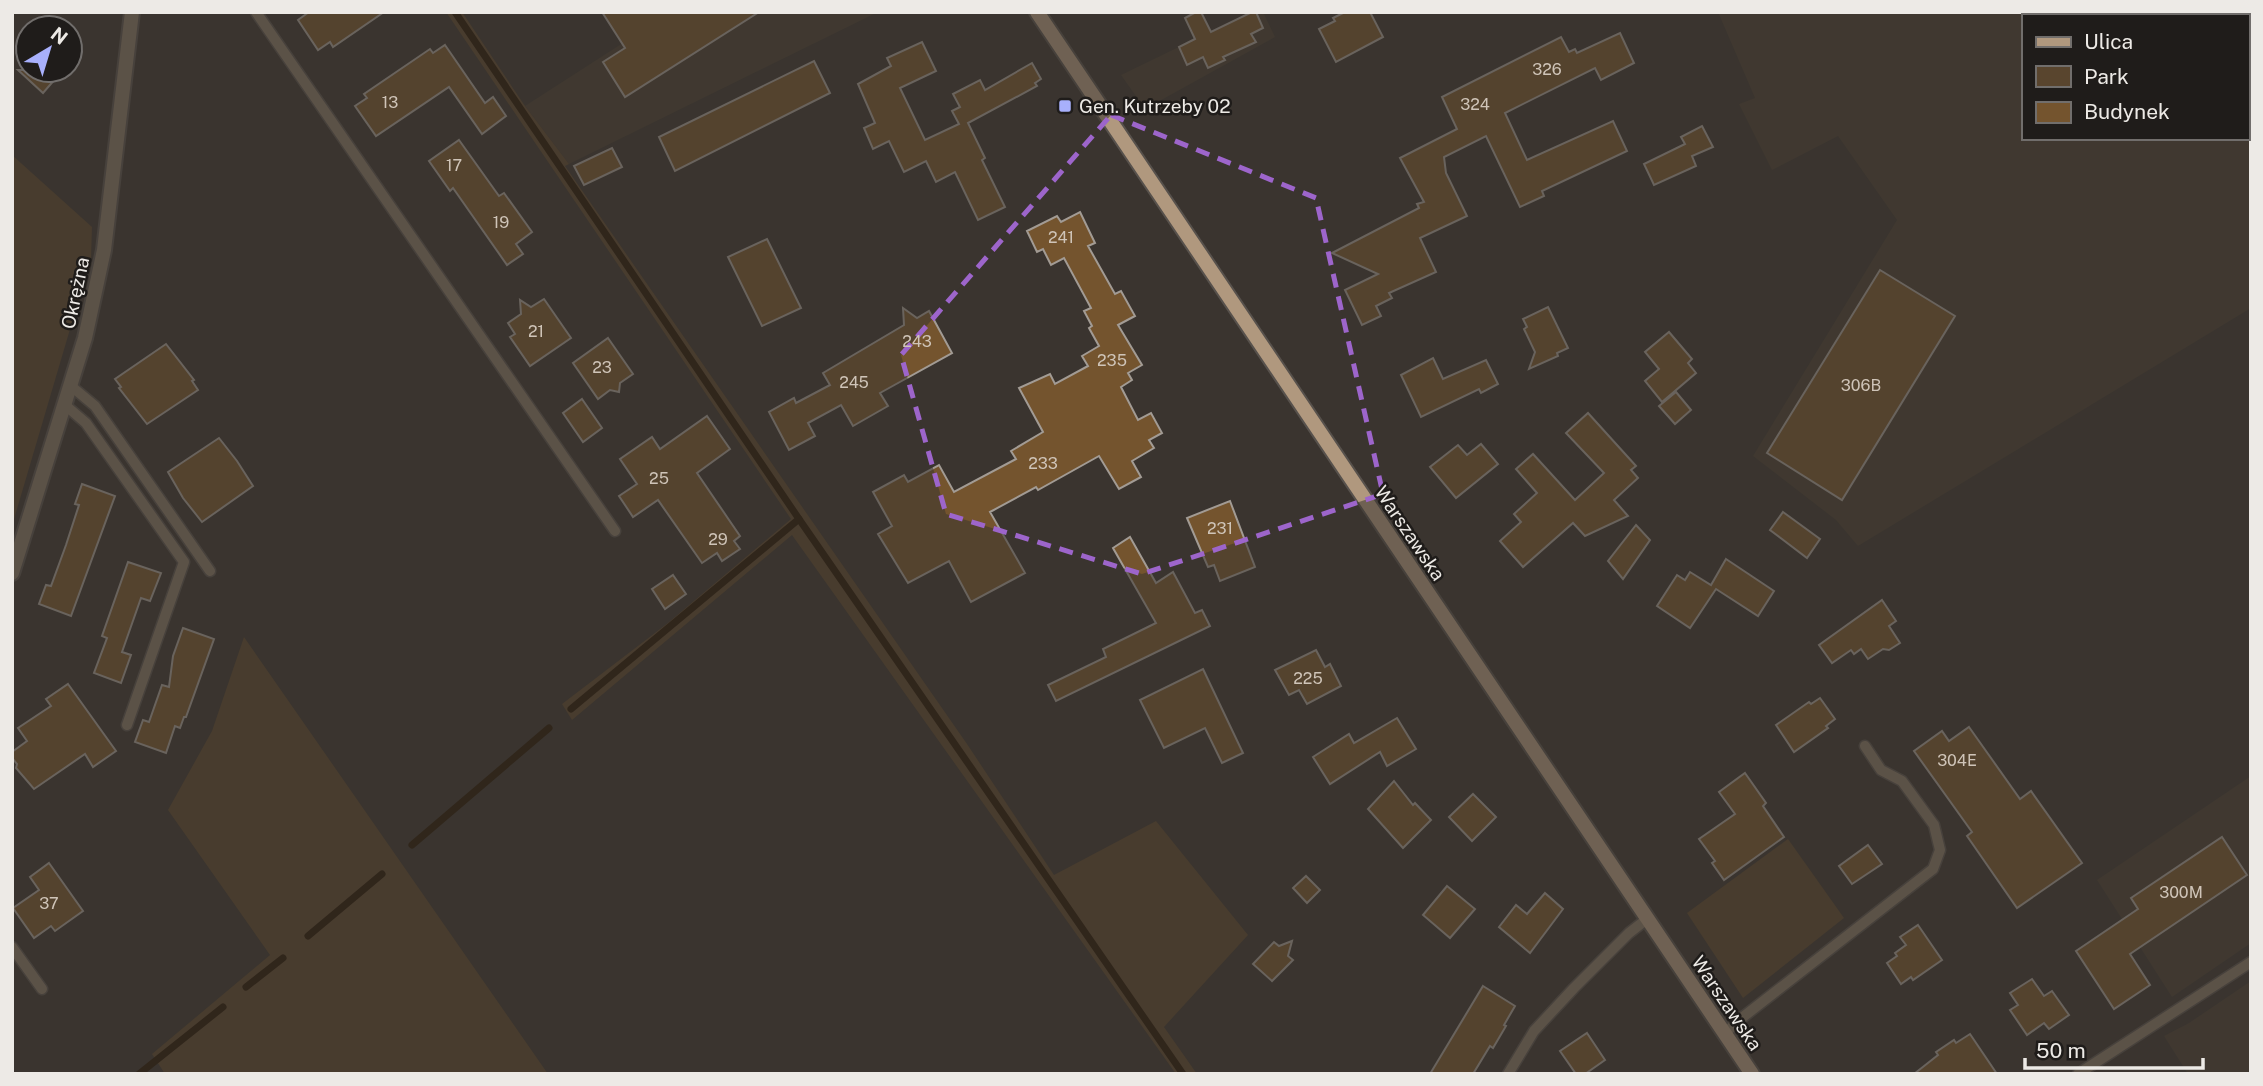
<svg xmlns="http://www.w3.org/2000/svg" width="2263" height="1086" font-family="'Public Sans',sans-serif">
	<rect width="100%" height="100%" fill="#3a342f"/>
	<g fill="#473d32" fill-rule="evenodd">
		<path d="M671 12H878L569 164 525 106Z"/>
		<path d="M1251 12H1263L1275 37 1145 109 1121 75Z"/>
		<path d="M1718 12H2251V308L1858 546 1836 520 1753 456 1897 220 1838 136 1772 170 1739 104 1755 98ZM2023 16H2247V138H2023Z"/>
		<path d="M2251 776V943L2172 997 2097 880Z"/>
		<path d="M2251 981V1074H2188L2164 1036 2189 1023Z"/>
	</g>
	<g fill="#59452e">
		<path d="M446 12H462L525 106 569 164 565 166 967 744 1054 875 1156 821 1248 935 1164 1027 1197 1074H1176L792 535 572 720 562 704 668 623 791 519Z"/>
		<path d="M12 155 92 227 91 258 12 526Z"/>
		<path d="M244 637 548 1074H165L152 1054 270 955 168 810 212 731Z"/>
		<path d="M1788 839 1844 918 1743 998 1687 913Z"/>
	</g>
	<g fill="none" stroke-linecap="round" stroke-linejoin="round">
		<g stroke="#251503" stroke-width="7">
			<path d="M455 12 799 519 1183 1074"/>
			<path d="M571 709 799 519"/>
			<path d="M412 845 549 728"/>
			<path d="M308 936 382 874"/>
			<path d="M246 987 283 958"/>
			<path d="M139 1074 223 1007"/>
		</g>
	</g>
	<g fill="#74542e" stroke="#a29b94" stroke-width="2">
		<path d="M309 12H384L333 47 330 42 318 50 298 20Z"/>
		<path d="M602 12H759L625 97 603 62 625 48Z"/>
		<path d="M1196 12H1201L1211 32 1252 12H1256L1263 28 1251 34 1256 42 1223 57 1225 60 1208 68 1203 57 1187 65 1179 47 1195 39 1185 18Z"/>
		<path d="M1345 12H1370L1383 37 1336 62 1319 29 1335 21 1333 18Z"/>
		<path d="M1620 33 1634 63 1601 80 1595 68 1505 113 1527 160 1613 121 1627 151 1542 191 1544 196 1520 207 1486 136 1444 157 1446 173 1467 216 1420 238 1436 272 1389 293 1392 298 1376 306 1381 316 1362 325 1345 290 1378 274 1332 253 1419 208 1417 204 1424 202 1400 158 1457 129 1442 97 1561 37 1569 52 1575 49 1577 53Z"/>
		<path d="M922 42 936 71 900 88 925 140 959 124 952 111 960 107 953 94 980 80 985 90 1032 63 1041 79 1035 83 1037 86 968 123 985 158 982 160 1005 207 978 220 955 172 936 182 926 161 904 172 889 141 873 149 864 128 875 123 858 84 891 66 887 58Z"/>
		<path d="M445 45 485 103 493 97 506 116 482 134 449 87 376 136 355 106 367 98 364 94 430 49 433 53Z"/>
		<path d="M814 61 830 93 675 171 659 137Z"/>
		<path d="M18 70H63L43 93Z"/>
		<path d="M1702 126 1713 147 1692 156 1696 166 1654 185 1644 164 1685 144 1681 137Z"/>
		<path d="M459 140 499 196 504 193 532 232 516 244 523 254 507 265 453 188 450 191 429 161Z"/>
		<path d="M612 148 622 167 584 185 574 166Z"/>
		<path d="M1080 212 1095 243 1088 246 1115 294 1121 291 1135 316 1118 325 1142 365 1128 373 1132 380 1121 387 1138 420 1151 413 1162 433 1149 440 1154 448 1132 461 1141 477 1119 489 1099 456 1038 490 1036 487 990 512 1025 573 971 602 949 561 908 583 878 534 892 526 873 492 904 475 908 482 939 465 954 492 1016 459 1011 451 1043 432 1019 388 1050 374 1055 384 1088 366 1082 356 1099 346 1089 328 1092 326 1084 311 1091 308 1064 258 1051 265 1043 249 1037 252 1027 231 1057 216 1061 222Z"/>
		<path d="M767 239 801 308 762 326 728 257Z"/>
		<path d="M1880 270 1955 316 1842 500 1767 453Z"/>
		<path d="M544 299 571 338 530 366 510 337 515 334 508 323 521 314 520 300 531 307Z"/>
		<path d="M1548 307 1568 348 1557 353 1558 356 1529 369 1535 352 1524 329 1527 327 1523 319Z"/>
		<path d="M903 308 917 318 929 311 952 353 880 393 888 406 853 426 841 405 808 423 815 436 789 450 769 412 794 398 796 403 830 385 823 373 904 325Z"/>
		<path d="M1669 332 1692 359 1688 363 1696 373 1662 402 1645 381 1659 369 1645 352Z"/>
		<path d="M608 338 633 374 620 383 619 392 610 390 598 399 573 363Z"/>
		<path d="M166 344 194 380 192 381 198 390 147 424 119 388 121 387 115 379Z"/>
		<path d="M1433 358 1443 379 1486 360 1498 384 1481 393 1479 389 1421 417 1401 375Z"/>
		<path d="M1676 392 1691 410 1675 424 1659 406Z"/>
		<path d="M582 399 602 428 583 442 563 413Z"/>
		<path d="M1588 413 1636 466 1631 470 1638 478 1614 500 1628 516 1585 536 1573 523 1523 567 1500 541 1521 522 1514 514 1537 493 1516 469 1533 454 1575 500 1604 473 1566 433Z"/>
		<path d="M707 416 730 449 697 473 740 536 734 541 740 549 722 561 717 553 702 563 658 500 633 517 619 496 637 484 620 459 652 437 660 449Z"/>
		<path d="M219 438 237 461 253 486 202 522 183 498 168 472Z"/>
		<path d="M1481 444 1498 464 1456 498 1430 467 1458 445 1467 455Z"/>
		<path d="M82 484 115 496 71 616 39 604 46 585 51 586 66 545 79 505 75 504Z"/>
		<path d="M1230 501 1255 567 1220 581 1214 565 1208 567 1187 518Z"/>
		<path d="M1783 512 1820 539 1807 558 1770 530Z"/>
		<path d="M1636 525 1650 540 1623 579 1608 561Z"/>
		<path d="M1130 537 1156 583 1173 572 1195 613 1202 610 1210 626 1056 701 1048 685 1106 657 1103 649 1156 623 1113 548Z"/>
		<path d="M1726 559 1774 591 1758 616 1716 589 1690 628 1657 606 1677 575 1685 580 1690 572 1711 585Z"/>
		<path d="M128 562 161 573 150 601 141 598 122 652 131 655 121 683 94 673 107 638 102 636Z"/>
		<path d="M673 575 686 594 665 609 652 589Z"/>
		<path d="M1882 600 1896 621 1889 626 1900 643 1889 650 1883 649 1868 659 1861 649 1854 654 1851 650 1832 663 1819 645Z"/>
		<path d="M183 628 214 639 186 717H184L180 728 175 726 166 753 135 742 143 720 149 722 162 685 169 687 173 656Z"/>
		<path d="M1316 650 1325 667 1330 664 1341 686 1307 704 1299 690 1289 695 1275 670Z"/>
		<path d="M1203 669 1243 753 1222 763 1205 728 1164 748 1140 700Z"/>
		<path d="M68 684 116 751 93 767 85 754 34 789 16 768 17 764 12 758V752L27 741 18 728 51 706 46 699Z"/>
		<path d="M1820 698 1835 719 1826 726 1828 728 1794 752 1776 725 1809 702 1811 704Z"/>
		<path d="M1397 718 1416 749 1387 766 1380 752 1330 784 1313 757 1349 734 1354 743Z"/>
		<path d="M1969 727 2020 799 2031 791 2082 863 2017 908 1967 836 1972 832 1914 751 1942 731 1949 741Z"/>
		<path d="M1745 773 1766 803 1763 806 1784 837 1724 880 1712 863 1715 861 1699 839 1735 814 1719 792Z"/>
		<path d="M1394 781 1413 805 1415 803 1431 820 1403 848 1368 809Z"/>
		<path d="M1473 794 1496 817 1472 841 1449 817Z"/>
		<path d="M2222 837 2247 875 2130 954 2150 985 2114 1009 2076 951 2138 909 2131 898Z"/>
		<path d="M1868 845 1882 864 1852 884 1839 866Z"/>
		<path d="M49 863 83 911 55 931 51 926 34 938 13 908 39 890 30 877Z"/>
		<path d="M1306 876 1320 890 1307 903 1293 888Z"/>
		<path d="M1447 886 1475 909 1450 938 1423 915Z"/>
		<path d="M1545 893 1563 909 1530 953 1499 927 1516 905 1527 914Z"/>
		<path d="M1918 925 1942 960 1913 980 1911 977 1901 984 1887 963 1897 956 1895 953 1906 945 1900 937Z"/>
		<path d="M1292 941 1288 956 1293 960 1272 981 1253 964 1274 942 1279 946Z"/>
		<path d="M2032 979 2044 996 2052 991 2069 1015 2049 1029 2044 1023 2027 1035 2010 1010 2018 1005 2010 993Z"/>
		<path d="M1483 986 1515 1006 1504 1025 1506 1026 1493 1048 1490 1046 1473 1074H1430Z"/>
		<path d="M1587 1033 1605 1060 1585 1074H1576L1560 1051Z"/>
		<path d="M1970 1034 1997 1074H1914L1938 1055 1936 1052 1954 1040 1956 1043Z"/>
	</g>
	<g fill="none" stroke-linecap="round" stroke-linejoin="round">
		<defs>
			<g id="lane">
				<path d="M256 12 615 531"/>
				<path d="M71 386 95 406 210 571"/>
				<path d="M65 405 86 423 184 562 127 725"/>
				<path d="M12 947 42 989"/>
				<path d="M1724 1034 1743 1017 1933 869 1940 850 1934 825 1902 781 1881 770 1865 746"/>
				<path d="M1508 1074 1534 1031 1574 988 1629 933 1647 919"/>
				<path d="M2078 1074 2251 962"/>
			</g>
			<path id="street" d="M12 573 85 338 104 250 132 12"/>
			<path id="secondary" d="M1037 12 1752 1074"/>
		</defs>
		<use href="#lane" stroke="#57514c" stroke-width="13"/>
		<use href="#street" stroke="#57514c" stroke-width="18"/>
		<use href="#secondary" stroke="#57514c" stroke-width="18"/>
		<use href="#lane" stroke="#847564" stroke-width="10"/>
		<use href="#street" stroke="#847564" stroke-width="14"/>
		<use href="#secondary" stroke="#b0987e" stroke-width="14"/>
	</g>
	<path d="M0 0H2263V1086H0ZM1111 115 1316 198 1383 494 1142 574 946 514 901 355Z" fill="#3a342f" fill-opacity=".55" fill-rule="evenodd"/>
	<path fill="none" stroke="#9d65cb" stroke-width="5" stroke-dasharray="14 9" stroke-linejoin="round" d="M1111 115 1316 198 1383 494 1142 574 946 514 901 355Z"/>
	<rect fill="#a8b0fc" stroke="#1f1c1a" stroke-width="2.5" x="1058" y="99" width="14" height="14" rx="3.5"/>
	<g text-anchor="middle" dominant-baseline="central" stroke-width="5" stroke-linejoin="round" paint-order="stroke">
		<g font-size="16" fill="#cfc4b8">
			<text x="1547" y="69">326</text>
			<text x="390" y="102">13</text>
			<text x="1475" y="104">324</text>
			<text x="454" y="165">17</text>
			<text x="501" y="222">19</text>
			<text x="1061" y="237">241</text>
			<text x="536" y="331">21</text>
			<text x="917" y="341">243</text>
			<text x="1112" y="360">235</text>
			<text x="602" y="367">23</text>
			<text x="854" y="382">245</text>
			<text x="1861" y="385">306B</text>
			<text x="1043" y="463">233</text>
			<text x="659" y="478">25</text>
			<text x="1220" y="528">231</text>
			<text x="718" y="539">29</text>
			<text x="1308" y="678">225</text>
			<text x="1957" y="760">304E</text>
			<text x="2181" y="892">300M</text>
			<text x="49" y="903">37</text>
		</g>
		<g font-size="19" fill="#edeae6" stroke="#1f1c1a" text-anchor="start">
			<text x="1079" y="106">Gen. Kutrzeby 02</text>
		</g>
		<g font-size="19" fill="#edeae6" stroke="#1f1c1a">
			<text transform="translate(75 293) rotate(-78)">Okrężna</text>
			<text transform="translate(1410 533) rotate(56)">Warszawska</text>
			<text transform="translate(1727 1003) rotate(56)">Warszawska</text>
		</g>
	</g>
	<rect width="2263" height="1086" fill="none" stroke="#edeae6" stroke-width="28"/>
	<rect x="2022" y="14" width="228" height="126" fill="#1f1c1a" stroke="#716e6c" stroke-width="2"/>
	<rect x="2036" y="37" width="35" height="10" fill="#b0987e" stroke="#716e6c" stroke-width="2"/>
	<text x="2084" y="49" font-size="21" fill="#edeae6">Ulica</text>
	<rect x="2036" y="66" width="35" height="21" fill="#59452e" stroke="#716e6c" stroke-width="2"/>
	<text x="2084" y="84" font-size="21" fill="#edeae6">Park</text>
	<rect x="2036" y="102" width="35" height="21" fill="#74542e" stroke="#716e6c" stroke-width="2"/>
	<text x="2084" y="119" font-size="21" fill="#edeae6">Budynek</text>
	<g transform="translate(49 49) rotate(38)"><circle r="33" fill="#1f1c1a" stroke="#716e6c" stroke-width="2"/>
	<path d="M0-5L12 26L0 18L-12 26Z" fill="#a8b0fc"/>
	<text y="-10" font-size="19" font-weight="bold" text-anchor="middle" fill="#edeae6">N</text>
	</g>
	<path d="M2025 1058v10h178v-10" fill="none" stroke="#edeae6" stroke-width="3.5"/>
	<text x="2036" y="1058" font-size="21" fill="#edeae6" stroke="#1f1c1a" stroke-width="5" paint-order="stroke">50 m</text>
</svg>
